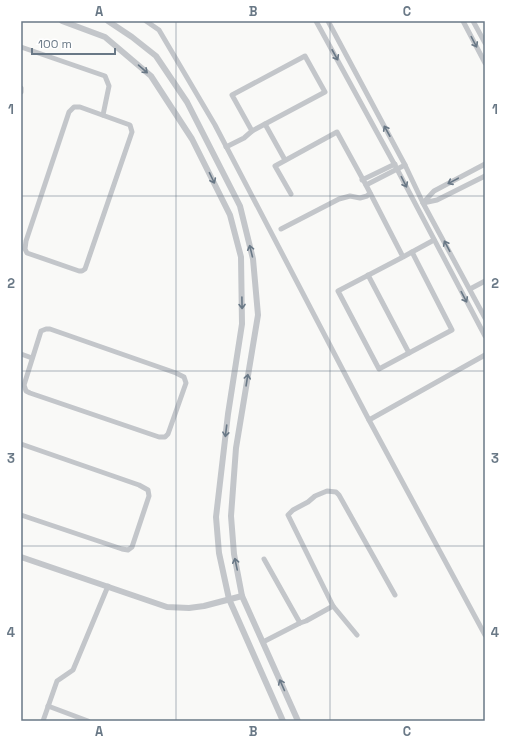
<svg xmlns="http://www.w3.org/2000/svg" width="506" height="742" font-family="'Space Grotesk',sans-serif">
	<rect width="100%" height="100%" fill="#f9f9f7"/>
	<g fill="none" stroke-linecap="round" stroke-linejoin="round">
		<g stroke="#c3c6ca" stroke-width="5">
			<path d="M146 21 159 30 215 125 369 420 485 635"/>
			<path d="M316 21 397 169 485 336"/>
			<path d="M328 21 405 165 423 203 485 318"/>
			<path d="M463 21 485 63"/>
			<path d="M473 21 485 43"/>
			<path d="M21 47 105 76 109 86 103 115"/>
			<path d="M305 56 325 92 252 131 232 95Z"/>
			<path d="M21 88V92"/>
			<path d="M74 107H80L130 125 132 132 85 269 82 271H79L27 253 25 249 26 241 69 112Z"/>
			<path d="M265 124 285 160"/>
			<path d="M226 147 244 138 252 131"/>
			<path d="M362 180 395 164"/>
			<path d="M366 185 405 165"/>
			<path d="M291 194 275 166 337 132 366 185 403 257 338 291 379 369 452 330 412 252 403 257"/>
			<path d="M423 203 434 191 485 164"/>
			<path d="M423 203 437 200 485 176"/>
			<path d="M281 229 339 199 350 196 360 198 367 196 370 193"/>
			<path d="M412 252 434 240"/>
			<path d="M368 275 409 353"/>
			<path d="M470 289 485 281"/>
			<path d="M46 329H50L176 373 184 377 186 383 168 434 165 437H159L30 393 26 391 24 385 41 331Z"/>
			<path d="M21 354 32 358"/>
			<path d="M369 420 485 355"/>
			<path d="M21 444 139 485 148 490 149 496 132 547 128 550 122 549 21 515"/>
			<path d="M264 559 300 623"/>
			<path d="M357 635 333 606 288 515 293 510 308 502 315 496 327 491 336 492 339 495 395 595"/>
			<path d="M263 642 300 623 306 621 333 606"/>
			<path d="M48 706 88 721"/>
			<path d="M43 721 57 681 73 670 108 586"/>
		</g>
		<g stroke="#c3c6ca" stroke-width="6">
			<path d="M62 21 105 37 151 76 192 139 230 215 241 257 242 324 228 414 216 517 219 553 229 599 283 721"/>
			<path d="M108 21 132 37 156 56 187 102 240 206 253 259 258 315 236 448 231 516 234 554 242 596 298 721"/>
			<path d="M21 557 167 607 189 608 204 606 242 596"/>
		</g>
	</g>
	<defs><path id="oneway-shaft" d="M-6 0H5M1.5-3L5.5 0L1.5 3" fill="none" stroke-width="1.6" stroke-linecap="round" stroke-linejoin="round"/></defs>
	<g stroke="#697886">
		<use href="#oneway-shaft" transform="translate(474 42) rotate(62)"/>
		<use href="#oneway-shaft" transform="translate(335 55) rotate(61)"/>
		<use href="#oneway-shaft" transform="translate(143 69) rotate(41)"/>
		<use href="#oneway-shaft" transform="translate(387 131) rotate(-119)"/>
		<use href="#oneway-shaft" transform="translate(212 178) rotate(64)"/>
		<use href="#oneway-shaft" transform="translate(453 181) rotate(152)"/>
		<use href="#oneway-shaft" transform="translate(404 182) rotate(63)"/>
		<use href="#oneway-shaft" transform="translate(447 246) rotate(-118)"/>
		<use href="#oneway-shaft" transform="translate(251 251) rotate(-104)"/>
		<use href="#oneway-shaft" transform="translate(464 297) rotate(62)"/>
		<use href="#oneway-shaft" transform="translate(242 303) rotate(89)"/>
		<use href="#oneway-shaft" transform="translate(247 380) rotate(-81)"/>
		<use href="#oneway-shaft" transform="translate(226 431) rotate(97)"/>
		<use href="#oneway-shaft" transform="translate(236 564) rotate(-102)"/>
		<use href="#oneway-shaft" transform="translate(282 685) rotate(-114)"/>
	</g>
	<path fill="none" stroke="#697886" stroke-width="1" stroke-opacity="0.55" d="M176 21V721M330 21V721M21 196H485M21 371H485M21 546H485"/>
	<rect width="506" height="742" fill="none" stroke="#ffffff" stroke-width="44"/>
	<path d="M32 48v6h83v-6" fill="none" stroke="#697886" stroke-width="2"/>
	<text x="38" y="48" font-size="12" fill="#697886" stroke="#ffffff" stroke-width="3" paint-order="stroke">100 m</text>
	<rect x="22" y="22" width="462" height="698" fill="none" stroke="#697886" stroke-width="1.5"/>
	<g font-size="13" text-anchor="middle" font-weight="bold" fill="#697886">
		<text x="99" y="16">A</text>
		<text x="253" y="16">B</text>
		<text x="407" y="16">C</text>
		<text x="11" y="114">1</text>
		<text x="495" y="114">1</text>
		<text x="11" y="288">2</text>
		<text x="495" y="288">2</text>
		<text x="11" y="463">3</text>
		<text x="495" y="463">3</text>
		<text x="11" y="637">4</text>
		<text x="495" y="637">4</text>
		<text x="99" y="736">A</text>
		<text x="253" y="736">B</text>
		<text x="407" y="736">C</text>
	</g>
</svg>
